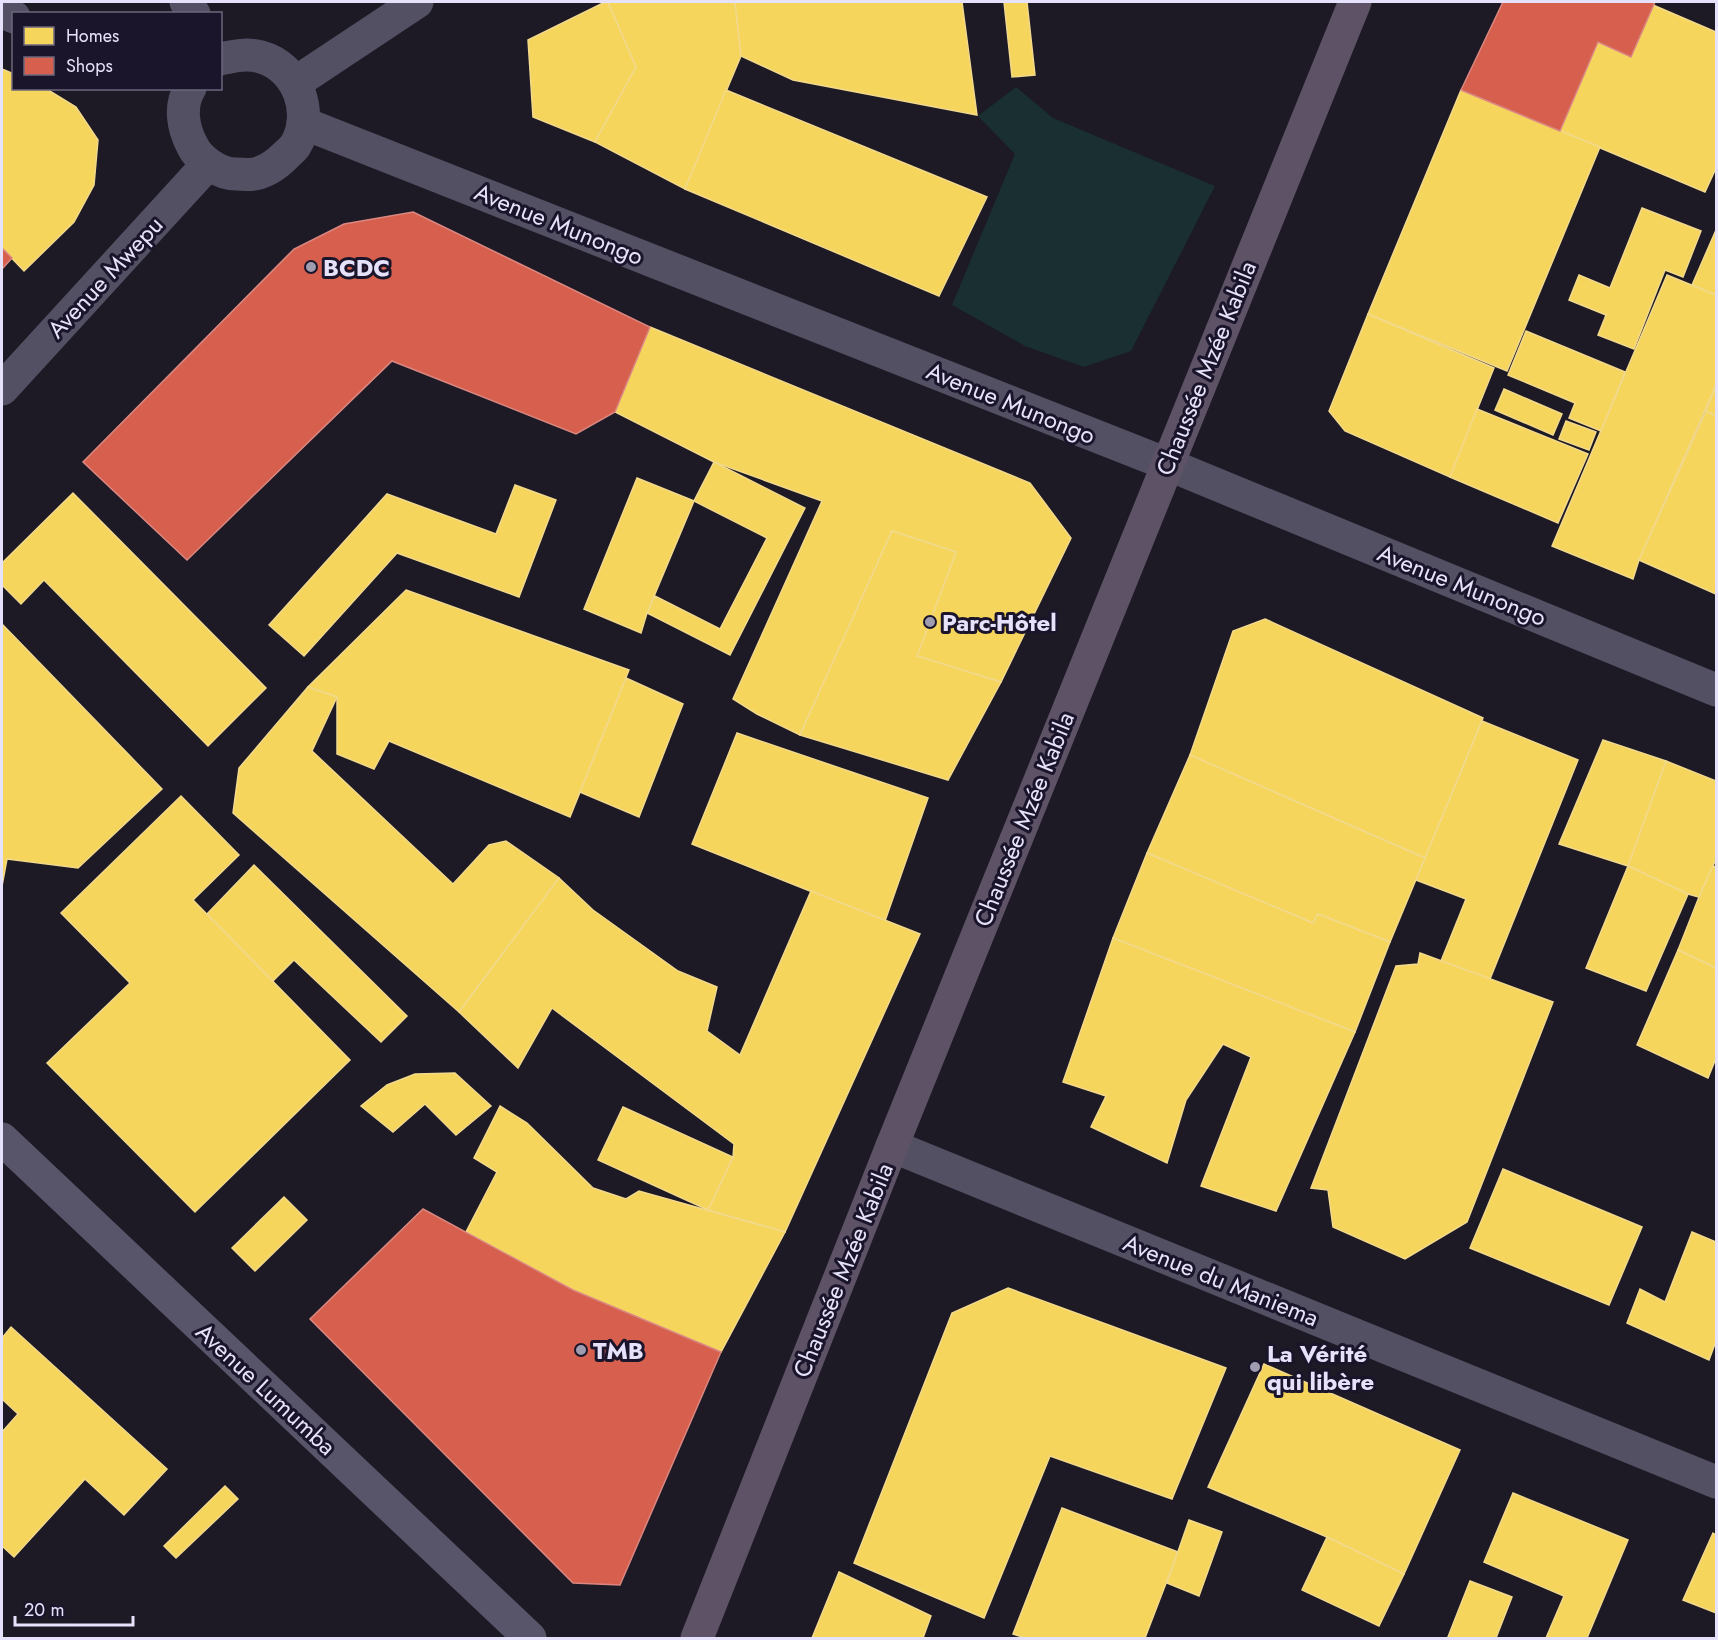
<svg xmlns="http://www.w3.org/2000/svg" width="1718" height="1640" font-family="Jost,sans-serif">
	<rect width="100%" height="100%" fill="#1d1a25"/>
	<path fill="#192f31" d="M1016 87 1053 118 1215 186 1131 351 1084 367 1025 346 952 305 1015 154 978 116Z"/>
	<g fill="#f6d55c" stroke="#f2d98c" stroke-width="1.5">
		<path d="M605 2H608L636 67 595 142 533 117 528 40Z"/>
		<path d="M608 2H735L741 56 685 189 595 142 636 67Z"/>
		<path d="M735 2H962L977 115 793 80 741 56Z"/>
		<path d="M1004 2H1027L1035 75 1012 77Z"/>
		<path d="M1653 5 1716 32V168L1705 192 1560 131 1598 42 1631 57Z"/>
		<path d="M2 69 14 74V88H45L76 107 98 140 94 185 74 222 24 271 2 248Z"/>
		<path d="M726 90 987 197 939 296 685 189Z"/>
		<path d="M1461 90 1600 147 1507 371 1368 314Z"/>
		<path d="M1642 208 1701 231 1683 277 1665 270 1634 349 1598 335 1606 315 1569 300 1579 275 1610 288Z"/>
		<path d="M1716 230V295L1692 285Z"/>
		<path d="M1667 275 1716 295V385L1639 560 1633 579 1552 546Z"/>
		<path d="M1368 314 1494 368 1450 477 1345 431 1329 411Z"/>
		<path d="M650 327 1030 483 1071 538 1001 682 917 656 956 552 892 531 800 735 757 714 733 699 822 501 714 462 615 412Z"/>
		<path d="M1526 331 1625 372 1601 431 1569 418 1575 403 1508 375Z"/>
		<path d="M1716 385V416L1706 411Z"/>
		<path d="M1504 389 1562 414 1553 435 1495 410Z"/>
		<path d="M1477 409 1588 454 1558 523 1450 477Z"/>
		<path d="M1706 411 1716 416V594L1639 560Z"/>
		<path d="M1566 421 1596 432 1589 450 1559 439Z"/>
		<path d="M714 462 805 508 730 655 647 613 655 596 720 629 767 538 694 501Z"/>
		<path d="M637 478 694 501 647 613 641 633 584 609Z"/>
		<path d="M515 485 556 500 519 597 397 553 304 656 269 625 387 494 496 534Z"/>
		<path d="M73 493 266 688 208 746 44 580 21 604 2 585V563Z"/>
		<path d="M892 531 956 552 917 656 1001 682 948 780 800 735Z"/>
		<path d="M406 590 629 670 570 817 389 741 374 769 337 754V697L308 687Z"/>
		<path d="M1265 619 1483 718 1425 858 1190 755 1233 631Z"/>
		<path d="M2 624 162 789 78 868 7 859 2 886Z"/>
		<path d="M626 678 683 704 639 817 580 792Z"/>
		<path d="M308 687 337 697 312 751 453 884 489 845 506 841 559 878 459 1012 233 813 239 768Z"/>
		<path d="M1482 721 1578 760 1490 979 1441 961 1466 899 1416 880Z"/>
		<path d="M737 733 928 798 885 921 692 844Z"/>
		<path d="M1603 740 1666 761 1628 866 1559 844Z"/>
		<path d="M1190 755 1425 858 1390 942 1318 914 1313 923 1147 853Z"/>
		<path d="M1666 761 1716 781V859L1699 897 1688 894 1628 866Z"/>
		<path d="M181 796 239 855 193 900 350 1060 195 1212 47 1063 130 983 61 913Z"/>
		<path d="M1147 853 1313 923 1318 914 1390 942 1355 1032 1113 938Z"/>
		<path d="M254 865 407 1016 381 1042 294 960 273 981 207 914Z"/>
		<path d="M1628 866 1688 894 1646 991 1586 968Z"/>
		<path d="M1713 866 1716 867V968L1678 950 1699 897Z"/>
		<path d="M559 878 593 910 678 971 717 987 707 1031 740 1055 811 891 920 934 785 1232 708 1210 733 1157 734 1144 552 1008 518 1068 459 1012Z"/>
		<path d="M1113 938 1355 1032 1276 1211 1201 1186 1251 1057 1223 1044 1186 1100 1167 1163 1091 1127 1106 1096 1063 1082Z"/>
		<path d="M1678 950 1716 968V1058L1708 1078 1637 1045Z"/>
		<path d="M1420 953 1553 1002 1467 1222 1405 1259 1333 1227 1328 1190 1311 1188 1396 966 1418 964Z"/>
		<path d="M455 1073 491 1106 456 1135 425 1104 393 1132 361 1106 387 1085 415 1074Z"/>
		<path d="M500 1106 527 1123 593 1188 626 1199 639 1191 785 1232 721 1352 573 1290 466 1232 497 1172 474 1158Z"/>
		<path d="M623 1107 733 1157 708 1210 598 1160Z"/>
		<path d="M1503 1169 1642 1227 1609 1305 1470 1248Z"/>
		<path d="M284 1197 307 1220 255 1271 232 1248Z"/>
		<path d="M1692 1232 1716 1242V1341L1709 1360 1627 1323 1640 1289 1665 1302Z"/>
		<path d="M1008 1288 1226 1368 1172 1499 1050 1456 984 1618 854 1563 952 1313Z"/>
		<path d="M11 1327 167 1469 124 1515 85 1479 14 1557 2 1546V1432L18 1414 2 1399V1338Z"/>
		<path d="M1264 1364 1460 1450 1404 1574 1327 1537 1208 1487Z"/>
		<path d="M225 1486 238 1499 176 1558 164 1546Z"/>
		<path d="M1513 1493 1628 1540 1587 1638H1546L1564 1596 1484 1562Z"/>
		<path d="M1062 1508 1178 1552 1145 1638H1025L1013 1634Z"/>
		<path d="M1189 1520 1222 1532 1199 1596 1167 1583Z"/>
		<path d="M1713 1533 1716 1535V1613L1683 1600Z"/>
		<path d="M1327 1537 1404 1574 1379 1626 1302 1590Z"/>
		<path d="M839 1572 931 1616 923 1638H812Z"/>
		<path d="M1470 1581 1512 1597 1496 1638H1452L1448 1637Z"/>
	</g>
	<g fill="#d6604d" stroke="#db8781" stroke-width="1.5">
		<path d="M1503 2H1655L1631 57 1598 42 1560 131 1461 90Z"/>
		<path d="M413 212 650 327 615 412 576 434 392 361 187 560 83 462 294 249 344 224Z"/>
		<path d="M2 248 12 258 2 269Z"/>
		<path d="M423 1209 573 1290 721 1352 620 1585 573 1583 310 1319Z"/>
	</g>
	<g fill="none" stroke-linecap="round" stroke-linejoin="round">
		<g stroke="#535064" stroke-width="33">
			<path d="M186 2 194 14"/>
			<path d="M2 12 14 17"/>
			<path d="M190 88C179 106 183 128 192 145 199 160 219 174 236 174 242 174 248 175 254 174 265 172 277 164 285 156 288 153 292 150 295 146 315 114 298 67 261 57 247 53 234 56 220 59"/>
			<path d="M303 123 1167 464 1716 690"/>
			<path d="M2 389 208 164"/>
			<path d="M892 1146 1716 1482"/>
		</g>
		<path stroke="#535064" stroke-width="33" d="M295 83 417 2"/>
		<path stroke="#58556a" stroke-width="33" d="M2 1139 530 1638"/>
		<path stroke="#5e5266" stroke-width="33" d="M697 1638 892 1146 1355 2"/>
	</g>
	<g fill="#a09cb0" stroke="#1a152a" stroke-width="2">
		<circle cx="311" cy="267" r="6"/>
		<circle cx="930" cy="622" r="6"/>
		<circle cx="581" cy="1350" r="6"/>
		<circle cx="1255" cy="1367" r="6"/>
	</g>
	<g text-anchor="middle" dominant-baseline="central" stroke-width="6" stroke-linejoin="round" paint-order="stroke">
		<g font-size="24" fill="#e7e2fb" stroke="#1a152a">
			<text transform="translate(559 224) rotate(22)">Avenue Munongo</text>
			<text transform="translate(105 277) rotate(-47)">Avenue Mwepu</text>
			<text transform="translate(1206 368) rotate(-68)">Chaussée Mzée Kabila</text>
			<text transform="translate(1011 403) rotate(22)">Avenue Munongo</text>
			<text transform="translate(1462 585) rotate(22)">Avenue Munongo</text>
			<text transform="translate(1024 819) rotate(-68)">Chaussée Mzée Kabila</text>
			<text transform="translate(843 1270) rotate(-68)">Chaussée Mzée Kabila</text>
			<text transform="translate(1221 1280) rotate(22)">Avenue du Maniema</text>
			<text transform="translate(266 1389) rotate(43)">Avenue Lumumba</text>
		</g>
		<g font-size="24" font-weight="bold" fill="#e7e2fb" stroke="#1a152a" text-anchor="start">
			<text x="323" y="267">BCDC</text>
			<text x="942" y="622">Parc-Hôtel</text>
			<text x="593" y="1350">TMB</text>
			<text x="1267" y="1353">La Vérité<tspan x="1267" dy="28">qui libère</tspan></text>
		</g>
	</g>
	<rect width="1718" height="1640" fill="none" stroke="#e7e2fb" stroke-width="6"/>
	<rect x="12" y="12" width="210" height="78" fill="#1a152a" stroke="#6c677e" stroke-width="1.5"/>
	<rect x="24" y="27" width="30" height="18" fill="#f6d55c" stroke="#6c677e" stroke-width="1.5"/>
	<text x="66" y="42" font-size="18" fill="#e7e2fb">Homes</text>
	<rect x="24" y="57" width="30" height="18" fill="#d6604d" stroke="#6c677e" stroke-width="1.5"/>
	<text x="66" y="72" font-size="18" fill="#e7e2fb">Shops</text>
	<path d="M15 1616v9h118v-9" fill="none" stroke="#e7e2fb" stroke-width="3"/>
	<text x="24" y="1616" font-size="18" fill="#e7e2fb" stroke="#1a152a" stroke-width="4.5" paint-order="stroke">20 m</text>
</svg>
